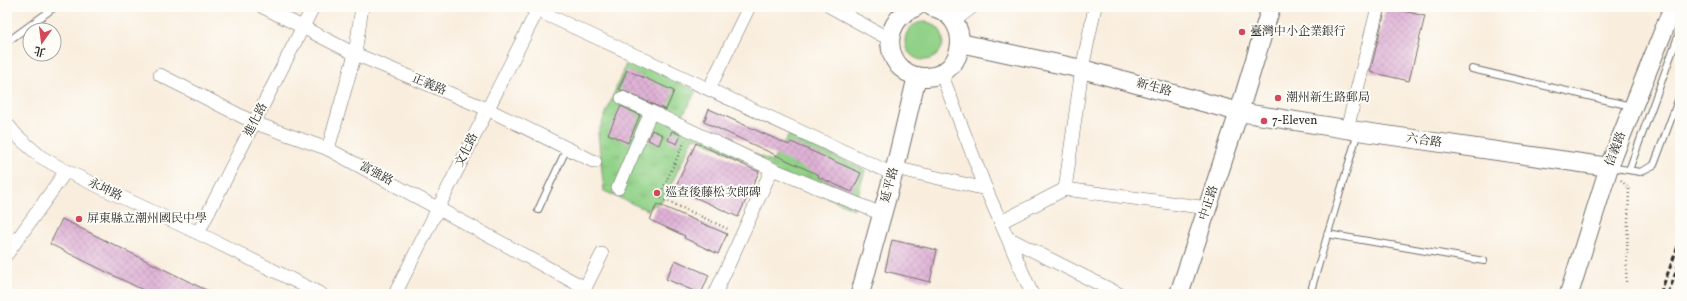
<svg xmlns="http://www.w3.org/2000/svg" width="1687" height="301" font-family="Vollkorn,'Noto Serif TC',serif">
	<defs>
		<pattern id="park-tufts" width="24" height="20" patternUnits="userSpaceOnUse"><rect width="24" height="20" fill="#92d288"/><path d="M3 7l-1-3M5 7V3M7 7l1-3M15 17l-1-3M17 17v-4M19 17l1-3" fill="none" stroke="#7eb476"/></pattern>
		<pattern id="building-cross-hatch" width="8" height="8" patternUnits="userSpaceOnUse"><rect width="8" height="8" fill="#dfb2d6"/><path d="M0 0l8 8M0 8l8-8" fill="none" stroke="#c099b8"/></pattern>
	</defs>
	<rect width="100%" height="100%" fill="#fdfcf7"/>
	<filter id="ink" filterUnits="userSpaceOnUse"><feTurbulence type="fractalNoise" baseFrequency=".025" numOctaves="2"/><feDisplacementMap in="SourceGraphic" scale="8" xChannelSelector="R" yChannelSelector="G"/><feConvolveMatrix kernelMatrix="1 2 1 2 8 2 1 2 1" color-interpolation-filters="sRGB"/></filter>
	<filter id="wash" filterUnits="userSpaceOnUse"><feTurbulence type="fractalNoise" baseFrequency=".012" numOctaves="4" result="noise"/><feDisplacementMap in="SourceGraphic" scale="16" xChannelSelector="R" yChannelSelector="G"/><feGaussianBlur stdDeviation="0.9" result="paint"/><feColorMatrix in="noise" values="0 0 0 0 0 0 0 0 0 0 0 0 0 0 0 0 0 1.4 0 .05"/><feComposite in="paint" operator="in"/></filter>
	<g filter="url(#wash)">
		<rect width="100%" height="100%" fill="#f9eede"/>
		<path fill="url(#park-tufts)" stroke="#5e7e5a" d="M628 59 696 91 681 119 772 162 789 135 865 170 854 209 694 137 664 199 647 210 604 191 598 133Z"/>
		<circle fill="#92d288" stroke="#5e7e5a" cx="924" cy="41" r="19"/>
		<g id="blocks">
			<g fill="url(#building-cross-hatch)">
				<path d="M1386 7 1425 16 1409 81 1370 72Z"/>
				<path d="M627 70 674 91 666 110 619 89Z"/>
				<path d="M621 106 640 115 628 143 608 134Z"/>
				<path d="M709 109 789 145 791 142 861 173 852 192 818 177 819 175 704 122Z"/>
				<path d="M652 130 663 135 659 145 648 140Z"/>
				<path d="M672 131 681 135 677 144 668 140Z"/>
				<path d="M696 143 759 172 738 217 675 188Z"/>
				<path d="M657 204 727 234 718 254 684 238 685 236 650 220Z"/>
				<path d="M62 219 214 294H151L50 244Z"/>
				<path d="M892 240 937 250 930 282 885 271Z"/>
				<path d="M675 260 709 275 701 294 666 279Z"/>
			</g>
		</g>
	</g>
	<g filter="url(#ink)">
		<use href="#blocks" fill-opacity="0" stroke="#736f6a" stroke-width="1"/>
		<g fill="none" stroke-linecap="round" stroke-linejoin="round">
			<defs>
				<g id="lane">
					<path d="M7 42 55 7"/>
					<path d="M1472 69 1631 106"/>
					<path d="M1610 167 1640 172 1654 165 1680 95"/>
					<path d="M1629 170 1680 31"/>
					<path d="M538 210 567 148"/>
					<path d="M1327 234 1484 261"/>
					<path d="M1312 287 1358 132"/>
				</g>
				<g id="street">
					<path d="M263 7 355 54 487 109 595 162"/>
					<path d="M530 7 893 174"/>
					<path d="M831 7 889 39"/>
					<path d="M954 21 972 7"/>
					<path d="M941 73 986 189 1032 294"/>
					<path d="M160 75 255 123 328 149 585 288"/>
					<path d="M709 89 749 7"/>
					<path d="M622 98 772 169"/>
					<path d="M7 124 17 136 41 157 66 171 198 233 321 294"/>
					<path d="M1347 129 1378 7"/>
					<path d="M328 149 355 54 362 7"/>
					<path d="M895 168 986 189"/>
					<path d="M618 188 651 112"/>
					<path d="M1065 189 1082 69 1095 7"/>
					<path d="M1001 222 1065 189 1208 208"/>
					<path d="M198 233 313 7"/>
					<path d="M1008 238 1119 294"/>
					<path d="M7 254 66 171"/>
					<path d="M395 294 539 7"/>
					<path d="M582 294 602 254"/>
					<path d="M715 294 772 169 882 214"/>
				</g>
				<g id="secondary">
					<path d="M916 7C875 22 886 79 927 77 968 74 972 16 932 7"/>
					<path d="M960 43 1082 69 1239 112 1358 131 1609 167"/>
					<path d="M860 294 895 168 917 76"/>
					<path d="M1179 294 1239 112 1271 7"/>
					<path d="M1569 294 1609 167 1673 7"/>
				</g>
			</defs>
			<use href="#lane" stroke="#736f6a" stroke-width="8"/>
			<use href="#street" stroke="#736f6a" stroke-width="14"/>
			<use href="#secondary" stroke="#736f6a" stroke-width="20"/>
			<g stroke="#736f6a" stroke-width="2.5" stroke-dasharray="1 3" stroke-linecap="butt">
				<path d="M685 141 659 197 730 230"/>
				<path d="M1621 180 1629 189 1626 284"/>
			</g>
			<use href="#lane" stroke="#fff" stroke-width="6"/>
			<use href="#street" stroke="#fff" stroke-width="13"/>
			<use href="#secondary" stroke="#fff" stroke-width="18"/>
			<g stroke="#2b2b2b" stroke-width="3" stroke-dasharray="6 3" stroke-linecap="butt">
				<path d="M1660 294 1680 241"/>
				<path d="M1668 294 1680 261"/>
			</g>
		</g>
	</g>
	<g fill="#d1495b" stroke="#fdfcf7" stroke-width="1.5">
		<circle cx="1242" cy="32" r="4"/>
		<circle cx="1278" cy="98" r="4"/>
		<circle cx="1264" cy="121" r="4"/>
		<circle cx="657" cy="193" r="4"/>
		<circle cx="79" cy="219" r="4"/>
	</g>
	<g text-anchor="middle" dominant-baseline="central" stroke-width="4" stroke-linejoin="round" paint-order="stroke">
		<g font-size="12" fill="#2b2b2b" stroke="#fdfcf7" text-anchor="start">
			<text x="1250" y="32">臺灣中小企業銀行</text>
			<text x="1286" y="98">潮州新生路郵局</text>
			<text x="1272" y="121">7-Eleven</text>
			<text x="665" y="193">巡查後藤松次郎碑</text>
			<text x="87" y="219">屏東縣立潮州國民中學</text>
		</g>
		<g font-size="12" fill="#2b2b2b" stroke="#fdfcf7">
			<text transform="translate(429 85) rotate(23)">正義路</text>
			<text transform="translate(1154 88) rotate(15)">新生路</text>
			<text transform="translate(256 120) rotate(-63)">進化路</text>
			<text transform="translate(1424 141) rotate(8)">六合路</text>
			<text transform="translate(1616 149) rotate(-69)">信義路</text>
			<text transform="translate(467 150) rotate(-64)">文化路</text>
			<text transform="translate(376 174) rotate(28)">富強路</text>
			<text transform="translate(890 185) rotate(-75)">延平路</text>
			<text transform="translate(105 190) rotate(25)">永坤路</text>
			<text transform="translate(1209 203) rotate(-72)">中正路</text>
		</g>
	</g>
	<rect width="1687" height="301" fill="none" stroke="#fdfcf7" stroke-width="24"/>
	<g transform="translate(42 42) rotate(194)"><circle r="19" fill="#fdfcf7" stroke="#a9a8a5"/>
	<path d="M0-3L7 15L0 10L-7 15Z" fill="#d1495b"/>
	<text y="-6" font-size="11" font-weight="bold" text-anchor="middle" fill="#2b2b2b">北</text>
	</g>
</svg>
